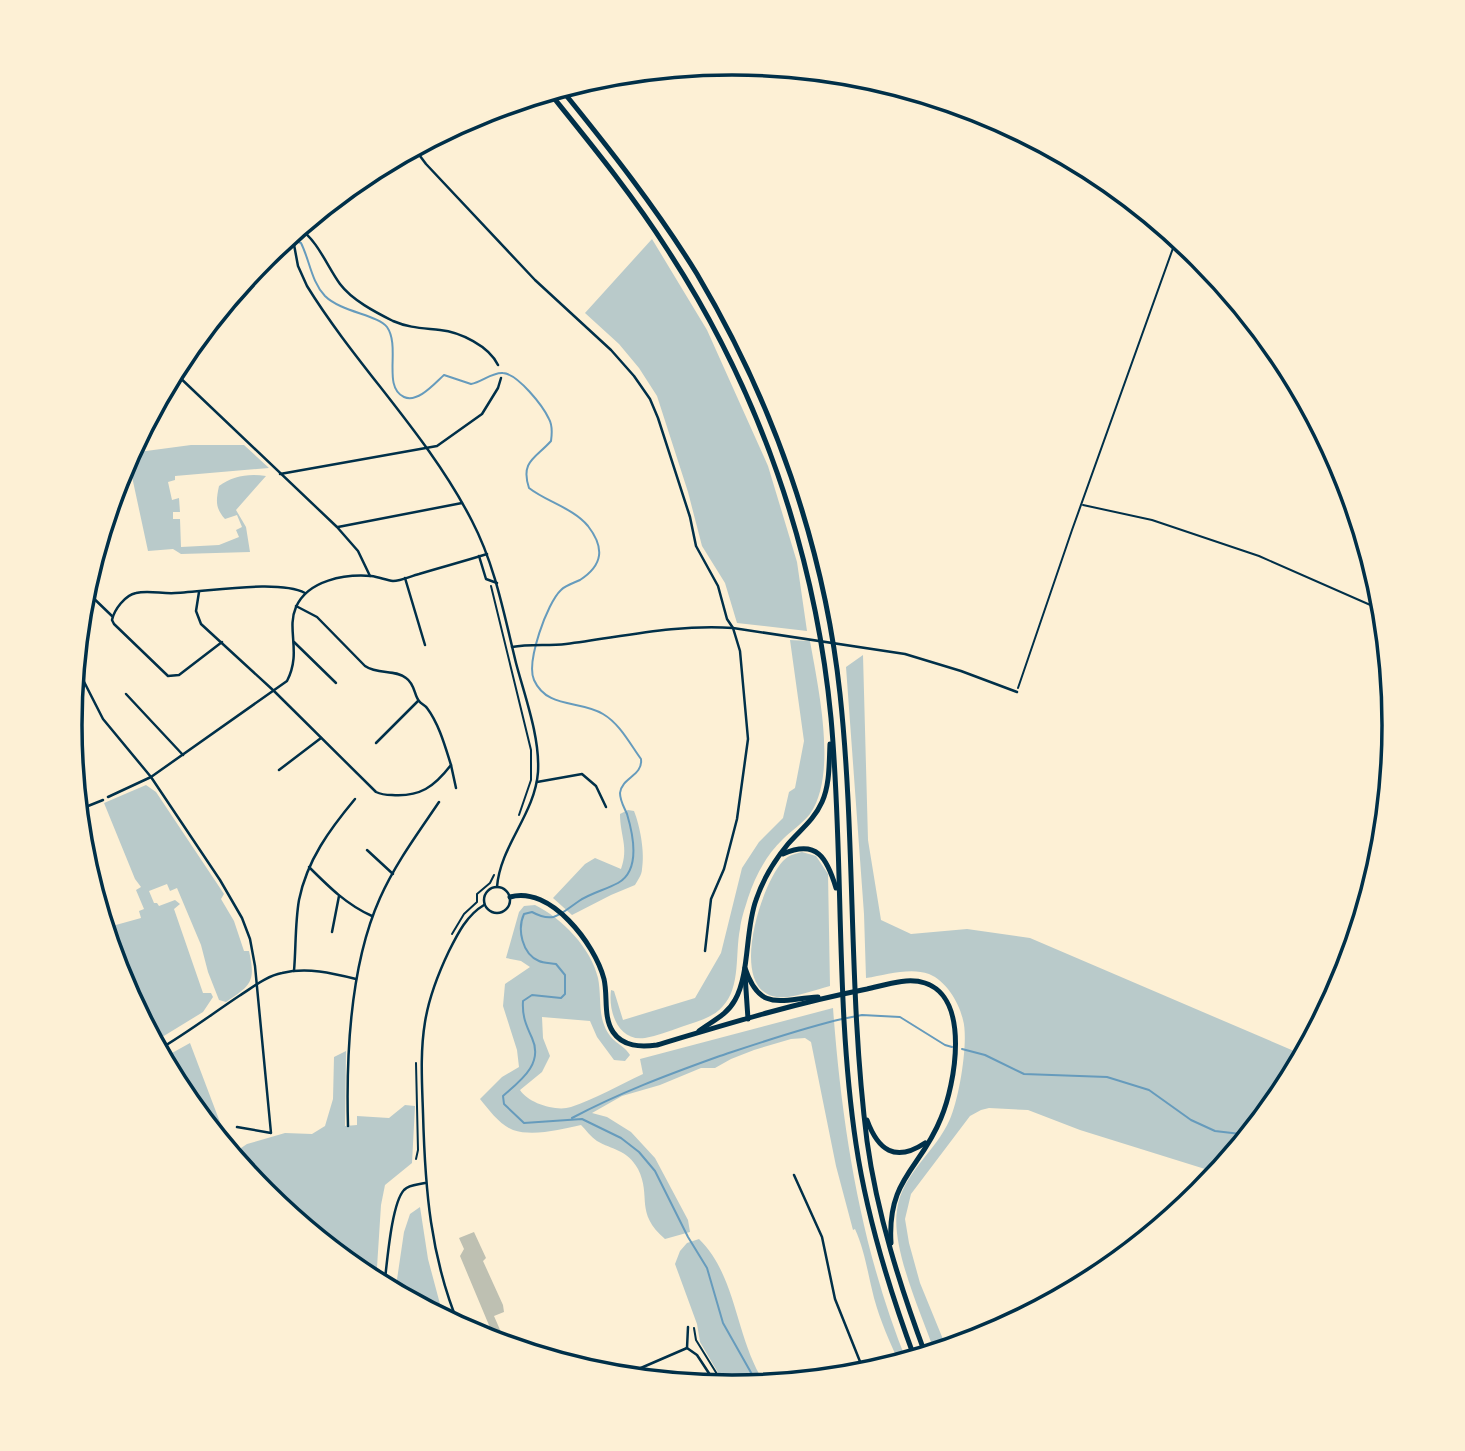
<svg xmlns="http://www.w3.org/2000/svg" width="1465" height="1451" font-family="'Titillium Web',sans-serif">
	<rect width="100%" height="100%" fill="#fdf0d5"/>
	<g fill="#b9caca">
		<path d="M652 239 707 330 768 466 797 562 807 631 737 623 725 583 702 546 688 492 657 396 639 368 619 344 585 313Z"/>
		<path d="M191 445H244L269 468 175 476V480L168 482 172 500 179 498 180 512H173V519H180L181 547 219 545 239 537 236 530 242 527 237 515 225 519C215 508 216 500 219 486 232 476 249 473 266 476L236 510 246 527 250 552 181 554 173 549 148 551 128 458 131 453Z"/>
		<path d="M790 640 810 641C818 687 838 774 810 814 803 823 791 831 783 839 766 855 755 877 748 898 745 908 741 919 740 929 735 953 741 987 723 1006 713 1018 696 1022 681 1027 669 1031 657 1036 645 1038 618 1042 608 1011 611 990L614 991 623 1020 695 998 721 953 742 868 759 842 783 818 789 792 795 788 804 741Z"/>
		<path d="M863 655 868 840 881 920 911 934 967 929 1030 938 1301 1054 1309 1045 1283 1094 1215 1176 1205 1169 1080 1130 1028 1110 989 1108 981 1110 970 1116 911 1194 905 1219 909 1243 920 1283 947 1349 935 1353C922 1315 891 1249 897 1210 902 1173 936 1152 950 1119 959 1099 969 1041 963 1020 959 1002 946 981 929 974 910 967 886 975 866 978L864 914 846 667Z"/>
		<path d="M146 785 156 792 224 894 221 899 234 921 244 951H249C256 982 251 985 226 1002L219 1000 208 972 201 945 177 888 170 891 167 884 149 891 154 903H157L159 906 175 900 180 904 174 909 203 993H211L213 997 203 1012 154 1042 120 979 105 928 141 918 139 911 144 909 136 890 141 887 135 879 104 803Z"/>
		<path d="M628 810 634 811C640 826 645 852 642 869 642 875 637 881 635 885L611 895 572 915 553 898 585 864 595 858 621 869C629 847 620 836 620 814Z"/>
		<path d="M802 852 816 856 828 874 830 986C813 990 789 1001 772 996 729 983 762 883 783 861 789 855 794 854 802 852Z"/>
		<path d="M535 905C562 918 591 948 598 978 601 993 599 1009 603 1022 610 1044 622 1042 630 1055L625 1061 614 1060 597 1037 590 1021 542 1017 543 1038 550 1056 542 1072 520 1090C528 1103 556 1112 571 1107 595 1099 619 1085 643 1074L640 1059 833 1008C842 1129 861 1249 907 1362L900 1364C890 1343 880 1320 874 1298 868 1275 865 1251 855 1229L853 1230 836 1166 811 1042 805 1038 791 1039 754 1050 731 1059 715 1068H701L660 1085 622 1096 592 1113 607 1117 631 1132 655 1158 688 1220 690 1232 665 1239C634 1212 652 1197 638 1169 627 1149 612 1150 597 1141 591 1137 586 1130 581 1125 561 1129 534 1137 513 1130 500 1125 489 1110 480 1099L502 1077 519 1067 517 1050 503 1006 505 984 530 967 521 961 506 958 519 912 524 906Z"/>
		<path d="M190 1043 232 1154 247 1144 285 1133 312 1134 325 1126 333 1099 334 1057 346 1051 345 1126 357 1125V1116L389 1118 405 1105 415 1106 412 1163 385 1185 381 1205 376 1283 364 1276 264 1194 181 1093 163 1058Z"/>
		<path d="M420 1207 428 1259 444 1319 395 1293 404 1232 410 1214Z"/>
		<path d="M699 1239C738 1277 735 1340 766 1385L727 1388 700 1342 697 1324 675 1264 680 1251 687 1243Z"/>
	</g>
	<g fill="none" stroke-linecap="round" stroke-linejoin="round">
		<g stroke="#669bbc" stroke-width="2">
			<path d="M281 243 296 241 301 243C310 261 311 281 325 296 341 312 378 315 387 327 401 347 382 387 404 397 418 403 434 384 444 375L471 384C482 382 492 372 503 373 518 374 543 406 549 419 553 426 552 434 551 441 536 458 520 461 529 488 547 502 573 508 588 526 605 548 603 565 580 580 574 583 566 585 561 590 547 603 526 662 534 680 547 709 580 700 603 714 620 724 630 744 641 759 643 776 622 777 620 793 620 801 624 807 627 814 633 834 641 870 618 883 605 890 591 893 579 901 560 914 554 924 532 912L524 914C517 929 522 954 539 961 543 963 551 963 556 964L565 975V994L561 998 532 995 523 1001C522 1016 526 1025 532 1038 544 1064 520 1081 503 1096L504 1104 524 1123 582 1119 621 1138 639 1152 655 1171 688 1237 707 1268 723 1323 758 1385"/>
			<path d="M847 1018 862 1015 900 1017 945 1045 952 1047"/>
			<path d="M962 1049 985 1055 1024 1074 1107 1077 1149 1090 1191 1120 1215 1131 1249 1135"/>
			<path d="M572 1118C619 1093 667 1075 717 1057 759 1043 799 1029 842 1019"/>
		</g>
	</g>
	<path fill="#bec0b2" d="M474 1232 486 1258 483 1261 503 1305 504 1312 494 1316 504 1339 496 1342 460 1256 464 1249 459 1238Z"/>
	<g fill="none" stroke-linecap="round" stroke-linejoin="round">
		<g stroke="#003049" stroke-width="2">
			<path d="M1083 505 1152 520 1259 556 1384 611"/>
			<path d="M491 586 531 750V780L519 815"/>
			<path d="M1018 688 1072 530 1177 237"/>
			<path d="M452 934 464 914 477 902V894L490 883 494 875"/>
			<path d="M416 1159 418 1150 416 1063"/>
			<path d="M694 1328 696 1340 725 1387"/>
		</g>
		<g stroke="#003049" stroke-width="2.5">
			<path d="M414 148 426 164 535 280 611 350 634 376 650 399 658 418 690 517 696 546 718 586 727 619 733 628 740 651 748 739 737 819 724 869 711 899 705 951"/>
			<path d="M299 228C318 241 327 266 340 284 352 300 375 312 393 321 409 328 423 328 440 330 460 332 489 346 498 365"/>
			<path d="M292 234 298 266 307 286C357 367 428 435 472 521 495 565 504 614 516 663 525 697 540 737 538 772 535 814 500 846 497 887"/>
			<path d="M174 372 337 527 358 551 370 576"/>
			<path d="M280 474 437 446 482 414 498 388 501 378"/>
			<path d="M338 527 462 503"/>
			<path d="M479 556 486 579 497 583"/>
			<path d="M405 578 425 645"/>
			<path d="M85 590 112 616"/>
			<path d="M199 592 196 611 201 624 274 691 376 792C382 795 386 795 392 795 420 797 434 787 451 765 445 746 439 724 427 708 425 705 421 704 419 701 414 695 415 684 406 678 395 669 378 675 365 666L317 617 296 606"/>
			<path d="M222 642 179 675 168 676 114 624 112 620C114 610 125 595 136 593 148 590 163 594 175 593 208 592 278 579 305 593"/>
			<path d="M294 642 336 683"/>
			<path d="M512 647C530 644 548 646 566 644 622 637 676 624 733 628L905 654 961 671 1017 692"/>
			<path d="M76 666 103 719 151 777 220 880 242 918 250 939 255 966 271 1133 237 1127"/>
			<path d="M126 694 183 755"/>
			<path d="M376 743 418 701"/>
			<path d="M451 765 456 788"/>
			<path d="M279 770 321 738"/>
			<path d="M537 782 582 774 596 786 606 807"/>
			<path d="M108 797 151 777 287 681C302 652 286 630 296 607 308 580 345 574 371 576 379 577 386 580 393 581 401 581 411 576 419 574 442 567 465 561 487 554"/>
			<path d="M78 810 103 800"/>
			<path d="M367 850 393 874"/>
			<path d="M309 867C329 887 347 905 372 916"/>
			<circle cx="497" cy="900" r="13"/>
			<path d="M332 932 339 896"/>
			<path d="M294 971C296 948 295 923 299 900 307 860 330 829 355 799"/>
			<path d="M158 1050C187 1033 212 1014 239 996 252 988 266 976 282 973 307 967 332 973 356 979"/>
			<path d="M348 1126C346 1053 350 965 380 898 395 864 418 833 439 802"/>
			<path d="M794 1175 822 1237 835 1299 865 1374"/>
			<path d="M384 1287C387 1266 391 1204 404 1190 410 1184 417 1185 425 1183"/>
			<path d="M688 1327 687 1348 697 1355 718 1387"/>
			<path d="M460 1328C430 1257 425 1188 423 1113 422 1083 420 1052 425 1022 429 997 438 974 449 951 458 933 467 915 484 905"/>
			<path d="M620 1377 687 1348"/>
		</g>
		<g stroke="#003049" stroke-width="5">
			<path d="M561 89C609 148 657 209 697 274 773 402 824 546 840 694 856 843 848 992 867 1141 877 1214 900 1286 926 1356"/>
			<path d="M549 92C590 143 632 194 667 249 759 390 815 551 831 718 844 860 835 1003 856 1144 867 1218 889 1289 915 1359"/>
			<path d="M783 854C817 839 827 858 836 888"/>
			<path d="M510 897C550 885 595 944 604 979 608 996 603 1017 613 1032 623 1047 641 1047 657 1045 727 1024 796 1003 867 989 885 985 907 977 925 983 971 998 955 1085 941 1118 921 1169 887 1178 891 1243"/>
			<path d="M745 968C760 1013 781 999 818 997"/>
			<path d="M745 975 748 1019"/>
			<path d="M699 1031C712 1021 727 1015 735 1000 750 973 745 930 756 900 763 879 774 861 788 844 800 830 814 820 822 802 830 784 829 763 830 744"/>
			<path d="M867 1120C878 1150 895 1163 925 1143"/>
		</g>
	</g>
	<path d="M0 0H1465V1451H0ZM82 725a650 650 0 1 1 1300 0a650 650 0 1 1-1300 0Z" fill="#fdf0d5" fill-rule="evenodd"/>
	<path fill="none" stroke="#003049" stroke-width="3.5" d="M82 725a650 650 0 1 1 1300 0a650 650 0 1 1-1300 0Z"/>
</svg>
